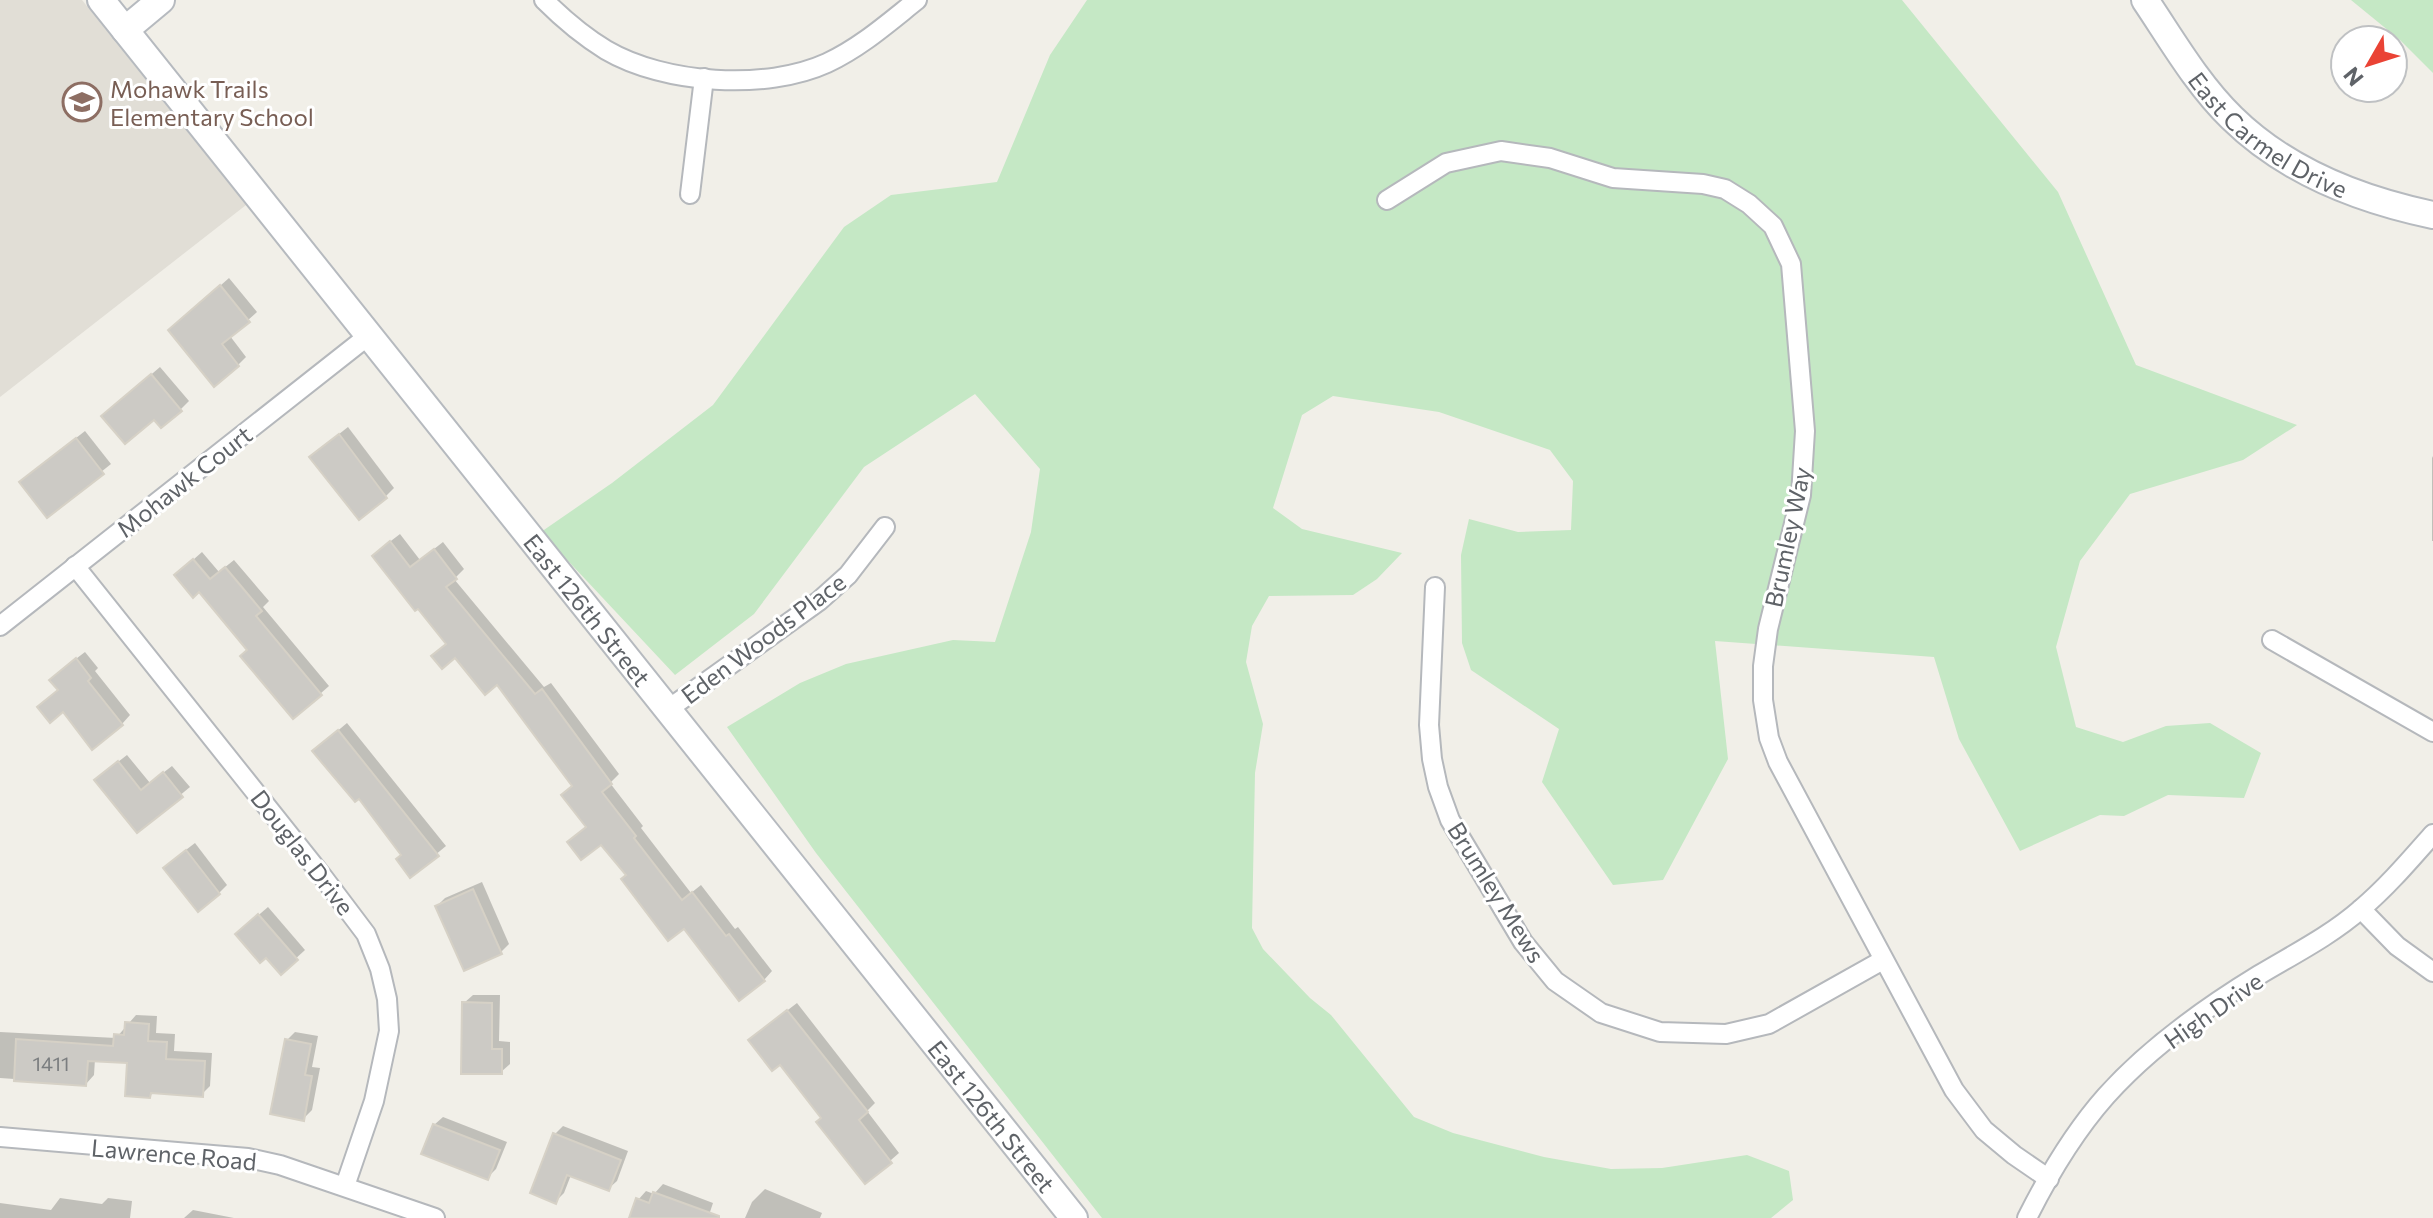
<svg xmlns="http://www.w3.org/2000/svg" width="2433" height="1218" font-family="Commissioner,sans-serif">
	<rect width="100%" height="100%" fill="#f1efe8"/>
	<path fill="#e1ded6" d="M0 0H82L246 205 0 397Z"/>
	<g fill="#c5e8c5">
		<path d="M1087 0H1902L2058 192 2136 365 2297 425 2243 460 2130 494 2080 561 2056 647 2076 727 2123 742 2166 726 2210 723 2261 753 2244 798 2168 795 2124 816 2100 815 2020 851 1959 739 1934 657 1715 641 1728 759 1663 880 1613 885 1542 782 1559 729 1471 670 1462 643 1461 555 1469 519 1518 532 1571 530 1573 481 1550 450 1439 412 1333 396 1302 415 1273 508 1302 529 1402 553 1377 579 1353 595 1269 596 1252 626 1246 662 1263 724 1255 773 1252 928 1263 949 1310 998 1331 1015 1414 1117 1453 1133 1544 1157 1611 1169 1662 1168 1747 1155 1789 1171 1793 1200 1771 1218H1102L816 853 727 727 800 683 846 664 953 640 995 642 1031 532 1040 469 975 394 864 467 754 614 675 675 541 532 612 483 713 405 844 227 891 195 997 182 1050 55Z"/>
		<path d="M2351 0H2433V73L2400 40Z"/>
	</g>
	<g fill="#0003">
		<path d="M229 278 257 312 230 336 246 357 238 365 179 322Z"/>
		<path d="M160 367 189 401 181 409 161 426 154 417 112 408Z"/>
		<path d="M348 427 394 488 386 496 320 449Z"/>
		<path d="M85 431 111 464 47 515 30 474Z"/>
		<path d="M2433 456V541H2432V458Z"/>
		<path d="M400 534 420 560 443 542 464 569 454 579 544 687 551 683 619 774 610 783 643 826 641 828 691 893 701 885 735 929 738 927 772 971 764 980 739 998 684 926 628 874 574 785 497 682 448 643 383 547Z"/>
		<path d="M202 552 219 572 234 560 269 601 263 607 329 686 320 694 250 650 185 567Z"/>
		<path d="M85 652 98 668 95 671 130 715 122 724 60 689V671Z"/>
		<path d="M347 723 446 846 411 875 403 854 323 743Z"/>
		<path d="M127 755 150 783 172 766 190 787 137 831 105 772Z"/>
		<path d="M195 843 227 885 219 893 174 859Z"/>
		<path d="M482 882 509 944 501 952 437 906 445 898Z"/>
		<path d="M268 907 305 950 281 972 246 926Z"/>
		<path d="M473 995H500L499 1041 510 1042V1064L501 1072 464 1003Z"/>
		<path d="M797 1003 875 1103 867 1111 899 1153 866 1182 823 1117 759 1032Z"/>
		<path d="M136 1015 157 1016 156 1033 175 1034 174 1051 212 1053 210 1086 202 1094 154 1091 150 1096 129 1061 95 1059 94 1075 86 1084 0 1078V1032L116 1038Z"/>
		<path d="M295 1032 318 1036 312 1067 320 1068 312 1110 303 1119 287 1040Z"/>
		<path d="M443 1117 507 1142 496 1169 488 1177 434 1125Z"/>
		<path d="M563 1126 628 1151 617 1181 608 1189 571 1175 564 1193 556 1201 555 1134Z"/>
		<path d="M663 1184 713 1203 708 1218H631L638 1200 646 1191 654 1194Z"/>
		<path d="M765 1189 822 1213 820 1218H745L752 1202Z"/>
		<path d="M60 1198 102 1204 108 1198 132 1201 130 1218H0V1203L51 1210Z"/>
		<path d="M193 1210 234 1218H184Z"/>
	</g>
	<g fill="#cccac5" stroke="#d6d1c6" stroke-width="2">
		<path d="M220 285 250 322 222 344 239 366 214 387 168 330Z"/>
		<path d="M151 374 182 411 161 428 154 420 125 444 101 416Z"/>
		<path d="M339 434 387 498 359 520 309 457Z"/>
		<path d="M76 438 104 474 47 518 19 482Z"/>
		<path d="M390 541 410 567 434 549 457 579 446 587 535 694 542 689 612 784 602 792 636 836 634 838 682 900 692 892 726 936 729 934 765 981 739 1001 684 929 668 941 621 879 626 875 601 845 581 860 567 842 586 827 561 795 572 786 497 685 485 695 455 658 442 669 431 656 446 644 418 609 415 611 372 556Z"/>
		<path d="M193 559 210 579 225 567 262 611 256 616 322 695 293 719 240 656 247 650 199 592 193 598 174 575Z"/>
		<path d="M76 658 91 678 88 681 123 725 92 750 63 712 50 723 37 707 58 690 49 680Z"/>
		<path d="M338 730 439 856 410 878 396 859 401 855 359 799 355 802 312 751Z"/>
		<path d="M118 761 141 790 163 772 183 797 137 833 94 780Z"/>
		<path d="M186 850 220 894 198 912 163 868Z"/>
		<path d="M473 889 502 954 464 971 435 906Z"/>
		<path d="M258 914 298 960 281 975 266 958 260 963 235 934Z"/>
		<path d="M462 1002 492 1003V1049H502V1074H461Z"/>
		<path d="M787 1010 868 1112 859 1120 892 1163 865 1184 816 1122 821 1118 780 1065 772 1071 748 1040Z"/>
		<path d="M125 1022 149 1024 148 1041 167 1042 166 1059 205 1061 203 1097 151 1093 150 1098 125 1096 127 1063 88 1061 86 1086 14 1081 16 1039 113 1046 114 1034 124 1035Z"/>
		<path d="M285 1039 311 1044 305 1075 312 1076 304 1121 270 1114Z"/>
		<path d="M433 1124 500 1150 488 1180 421 1154Z"/>
		<path d="M553 1133 621 1160 609 1191 567 1175 556 1204 530 1193Z"/>
		<path d="M653 1192 719 1216V1218H629L636 1198 649 1203Z"/>
	</g>
	<g fill="none" stroke-linecap="round" stroke-linejoin="round">
		<defs>
			<g id="street">
				<path d="M544 0C563 19 583 36 606 50 664 84 766 91 827 63 861 47 888 23 917 0"/>
				<path d="M690 194 704 78"/>
				<path d="M1387 200 1446 163 1501 151 1550 158 1613 178 1703 184 1725 189 1749 204 1773 226 1791 264 1805 431 1801 495 1768 629 1763 666V700L1769 738 1778 762 1954 1090 1984 1130 2014 1155 2049 1179"/>
				<path d="M75 566 323 877 366 934 380 969 387 999 389 1031 374 1101 345 1186"/>
				<path d="M1435 587 1429 725 1432 759 1438 787 1450 820 1523 942 1555 981 1601 1013 1660 1032 1726 1034 1769 1024 1883 960"/>
				<path d="M0 626 368 336"/>
				<path d="M2272 640 2433 732"/>
				<path d="M667 710 819 601 848 575 885 527"/>
				<path d="M2361 909 2397 946 2433 972"/>
				<path d="M0 1137 248 1158 280 1165 435 1218"/>
				<path d="M2027 1218C2048 1176 2075 1131 2106 1096 2149 1048 2205 1008 2259 975 2294 954 2330 936 2361 909 2387 887 2410 860 2433 834"/>
			</g>
			<g id="secondary">
				<path id="s1" d="M101 0 1074 1218"/>
				<path id="s2" d="M2145 0C2172 40 2197 84 2232 118 2286 171 2361 200 2433 215"/>
				<path d="M125 30 161 0"/>
			</g>
		</defs>
		<use href="#street" stroke="#b5b8bc" stroke-width="22"/>
		<use href="#secondary" stroke="#b6babf" stroke-width="30"/>
		<use href="#street" stroke="#fff" stroke-width="18"/>
		<use href="#secondary" stroke="#fff" stroke-width="26"/>
	</g>
	<defs>
		<symbol id="school-ring" viewBox="-11 -11 22 22"><circle r="9.5" fill="#fff" stroke="#8d6e63" stroke-width="1.5"/><path d="M0-5L7-2L0 1L-7-2ZM-4 1L0 2.5L4 1V4Q0 6-4 4Z" fill="#8d6e63"/></symbol>
	</defs>
	<g fill-rule="evenodd">
		<use href="#school-ring" x="60" y="80" width="44" height="44"/>
	</g>
	<g text-anchor="middle" dominant-baseline="central" stroke-width="6" stroke-linejoin="round" paint-order="stroke">
		<g font-size="20" fill="#7a7d7f">
			<text x="51" y="1063">1411</text>
		</g>
		<g font-size="24" fill="#785e54" stroke="#fff" text-anchor="start">
			<text x="110" y="88">Mohawk Trails<tspan x="110" dy="28">Elementary School</tspan></text>
		</g>
		<g font-size="24" fill="#5f6368" stroke="#fff">
			<text stroke="none"><textPath href="#s2" startOffset="186">East Carmel Drive</textPath></text>
			<text transform="translate(184 481) rotate(-38)">Mohawk Court</text>
			<text transform="translate(1787 537) rotate(-78)">Brumley Way</text>
			<text stroke="none"><textPath href="#s1" startOffset="780">East 126th Street</textPath></text>
			<text transform="translate(763 638) rotate(-37)">Eden Woods Place</text>
			<text transform="translate(303 852) rotate(52)">Douglas Drive</text>
			<text transform="translate(1497 892) rotate(58)">Brumley Mews</text>
			<text transform="translate(2213 1010) rotate(-35)">High Drive</text>
			<text stroke="none"><textPath href="#s1" startOffset="1428">East 126th Street</textPath></text>
			<text transform="translate(174 1154) rotate(5)">Lawrence Road</text>
		</g>
	</g>
	<g transform="translate(2369 64) rotate(231)"><circle r="38" fill="#ffffff" stroke="#bfc1c3" stroke-width="2"/>
	<path d="M0-6L14 30L0 20L-14 30Z" fill="#ea4335"/>
	<text y="-12" font-size="22" font-weight="bold" text-anchor="middle" fill="#5f6368">N</text>
	</g>
</svg>
